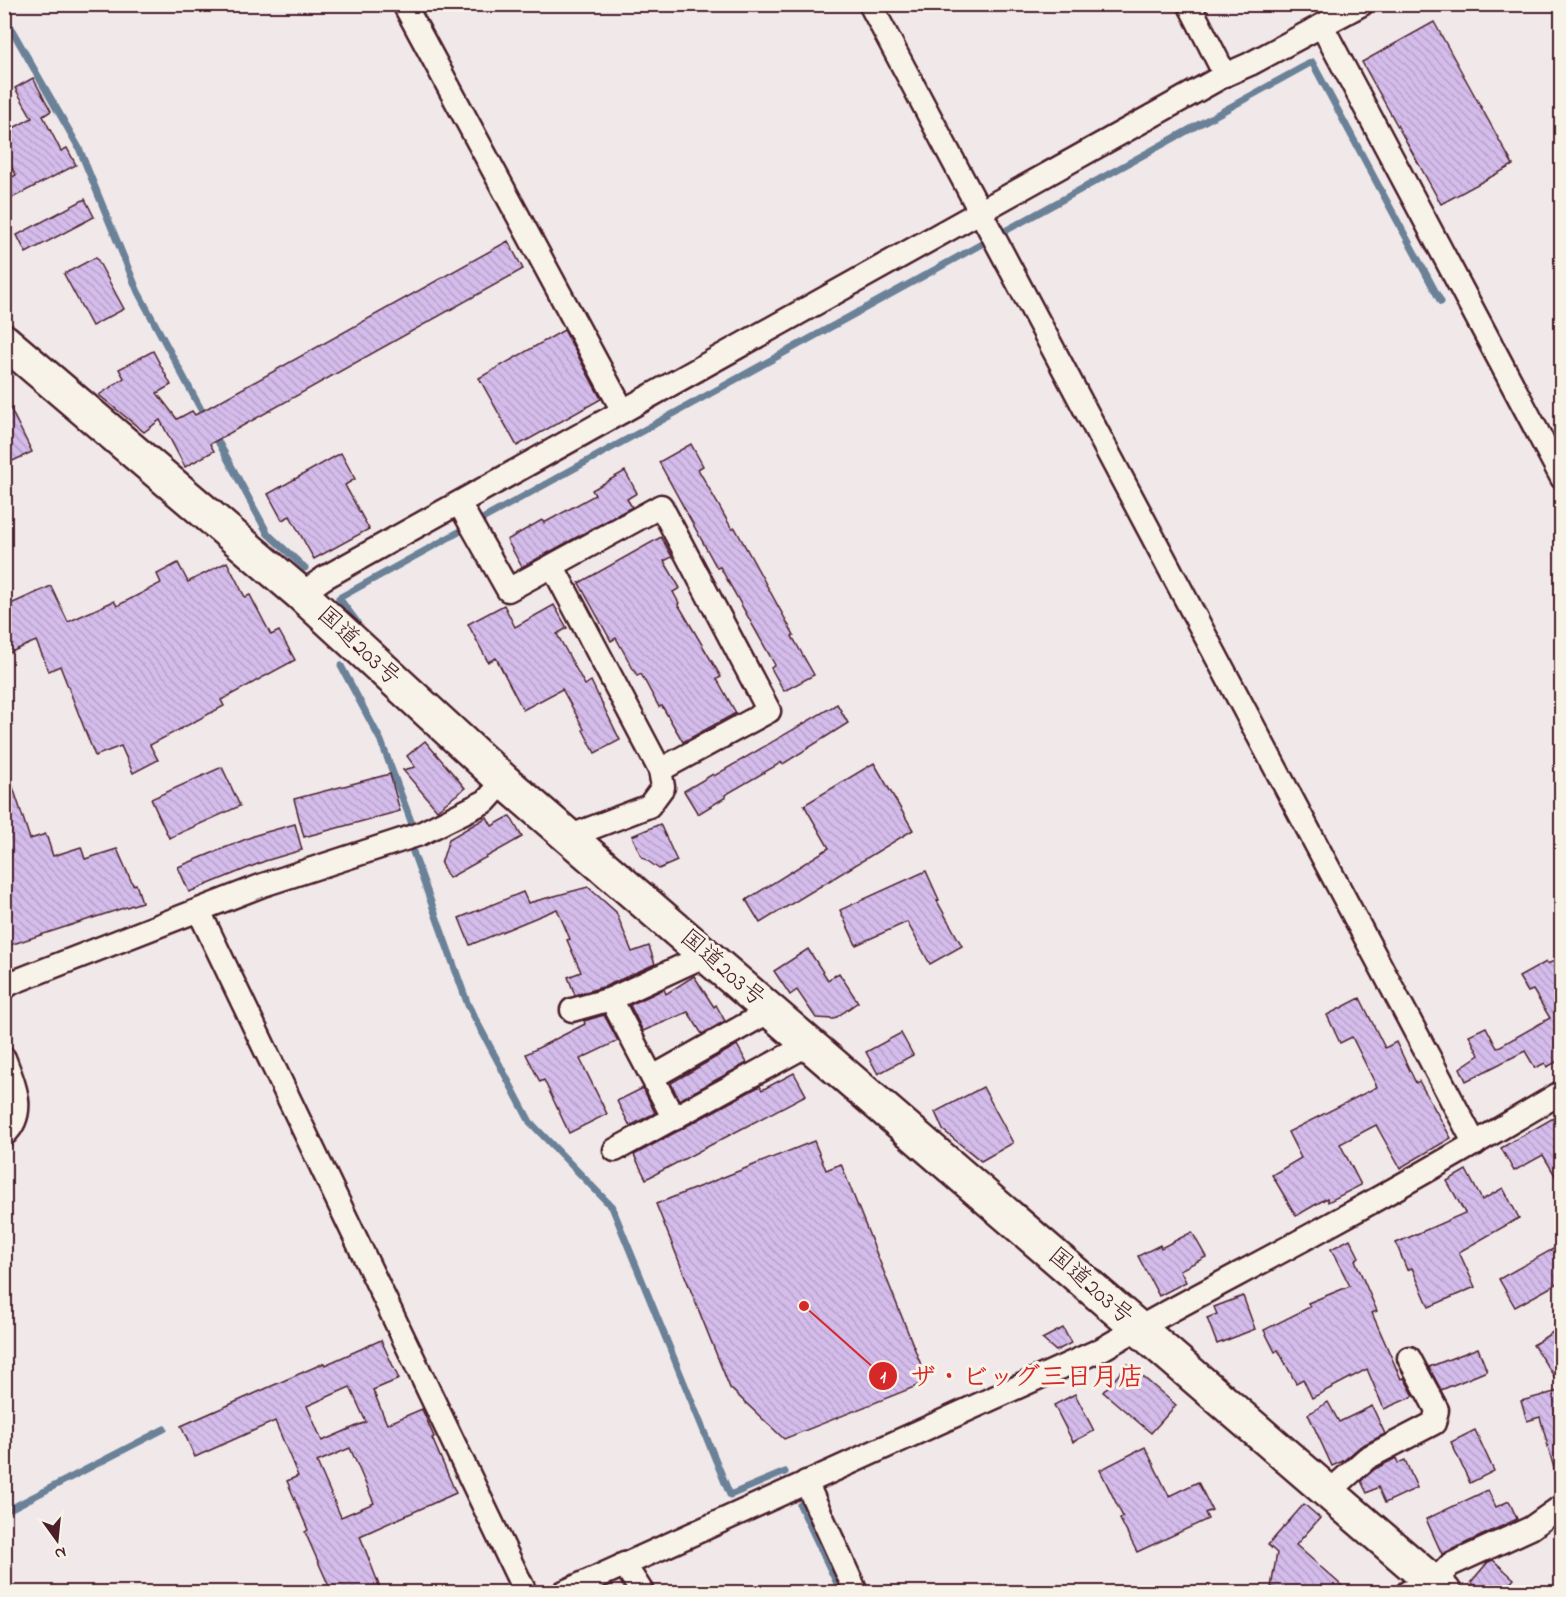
<svg xmlns="http://www.w3.org/2000/svg" width="1566" height="1597" font-family="'Indie Flower','Klee One',sans-serif">
	<defs>
		<pattern id="building-back-hatch" width="6" height="6" patternUnits="userSpaceOnUse" patternTransform="scale(1.5)"><rect width="6" height="6" fill="#d4bceb"/><path d="M-1 5l2 2M0 0l6 6M5-1l2 2" fill="none" stroke="#b8a1ca"/></pattern>
	</defs>
	<rect width="100%" height="100%" fill="#f0e8e9"/>
	<filter id="ink" filterUnits="userSpaceOnUse"><feTurbulence type="fractalNoise" baseFrequency=".0167" numOctaves="2"/><feDisplacementMap in="SourceGraphic" scale="12" xChannelSelector="R" yChannelSelector="G"/><feConvolveMatrix kernelMatrix="1 2 1 2 8 2 1 2 1" color-interpolation-filters="sRGB"/></filter>
	<g filter="url(#ink)">
		<g fill="none" stroke-linecap="round" stroke-linejoin="round">
			<g stroke="#6b8198" stroke-width="7">
				<path d="M4 16 79 148 138 292 205 417"/>
				<path d="M213 432 268 534 305 568"/>
				<path d="M357 622 339 598 1312 62 1441 302"/>
				<path d="M341 666 381 741 412 824 413 852 468 1005 530 1122 612 1207 730 1495 785 1472"/>
				<path d="M800 1505 841 1592"/>
				<path d="M4 1512 164 1429"/>
			</g>
		</g>
		<g fill="url(#building-back-hatch)" stroke="#4a1f2b" stroke-width="1.5" fill-rule="evenodd">
			<path d="M1434 22 1513 165 1441 204 1362 62Z"/>
			<path d="M33 78 51 111 43 116 61 151 67 148 76 165 4 202V181L16 175 4 154V133L32 118 15 88Z"/>
			<path d="M85 199 94 217 26 253 17 235Z"/>
			<path d="M508 241 523 269 210 444 214 451 185 467 160 420 144 432 99 395 124 378 119 369 153 351 171 385 157 393 177 419 192 411 195 415Z"/>
			<path d="M96 257 124 309 92 326 64 274Z"/>
			<path d="M564 330 601 399 517 446 479 378Z"/>
			<path d="M4 396 32 452 4 465Z"/>
			<path d="M691 444 703 466 698 469 732 529 735 528 794 635 792 636 814 675 784 691 771 668 775 665 720 567 717 568 659 462Z"/>
			<path d="M341 453 355 479 345 485 369 529 314 559 290 516 282 520 268 494Z"/>
			<path d="M625 471 637 493 627 499 632 507 522 567 507 540 542 520 544 523 595 495 592 490Z"/>
			<path d="M661 537 672 557 664 561 680 588 673 592 679 603 678 604 721 677 717 679 736 713 683 742 662 706 659 707 641 674 637 676 616 638 611 641 579 583Z"/>
			<path d="M227 562 245 597 250 595 271 635 279 631 295 660 221 700 224 706 150 745 158 760 133 773 121 746 95 756 60 666 49 671 36 641 4 655V607L51 586 68 622 114 601 117 606 161 583 157 574 178 563 188 582Z"/>
			<path d="M504 605 515 627 554 605 567 628 557 634 585 685 591 681 620 740 595 753 583 730 584 729 562 689 523 710 496 658 488 662 468 624Z"/>
			<path d="M837 704 848 723 783 764 782 762 725 795 726 797 698 814 684 791 713 774 714 776Z"/>
			<path d="M425 741 465 788 437 810 403 770 415 767 407 756Z"/>
			<path d="M874 763 913 830 760 923 746 900 829 848 804 805Z"/>
			<path d="M222 767 240 806 169 838 151 799Z"/>
			<path d="M8 772 30 839 46 834 53 856 81 847 85 859 117 849 133 885 136 884 142 902 4 947V773Z"/>
			<path d="M390 774 400 811 304 837 294 799Z"/>
			<path d="M510 816 522 837 449 878 441 864 449 839 487 817 492 826Z"/>
			<path d="M295 824 302 850 265 861 189 892 178 867 256 835Z"/>
			<path d="M660 824 677 861 659 869 641 856 632 836Z"/>
			<path d="M926 871 939 900 937 901 962 946 930 964 907 922 856 945 840 910Z"/>
			<path d="M588 887 616 912 632 952 649 946 655 964 606 986 575 995 568 977 581 972 567 940 570 939 557 909 470 945 459 918 523 892 528 903Z"/>
			<path d="M808 949 828 980 839 973 858 1002 834 1019 816 1018 797 990 790 995 774 971Z"/>
			<path d="M1562 958V1059L1547 1067 1545 1063 1535 1068 1525 1051 1466 1081 1460 1068 1479 1055 1469 1035 1486 1027 1497 1048 1550 1018 1533 990 1528 992 1519 977 1546 962 1547 964Z"/>
			<path d="M694 976 714 1007 716 1005 725 1021 702 1034 688 1012 643 1031 630 1005 664 989 666 994Z"/>
			<path d="M1360 998 1385 1048 1396 1042 1416 1083 1419 1081 1451 1138 1400 1168 1376 1125 1340 1144 1361 1185 1328 1202 1327 1198 1296 1216 1272 1175 1301 1158 1288 1132 1377 1087 1352 1037 1340 1043 1327 1015Z"/>
			<path d="M604 1015 618 1041 580 1059 607 1114 569 1133 544 1080 540 1082 526 1054 585 1024 584 1021Z"/>
			<path d="M901 1033 913 1055 878 1074 866 1052Z"/>
			<path d="M737 1045 747 1063 679 1100 671 1083Z"/>
			<path d="M794 1073 806 1095 646 1179 634 1155 760 1086 762 1090Z"/>
			<path d="M983 1087 1013 1143 981 1161 943 1130 935 1112Z"/>
			<path d="M643 1088 655 1113 630 1126 617 1101Z"/>
			<path d="M1562 1113V1187L1543 1155 1514 1171 1501 1148Z"/>
			<path d="M814 1141 826 1170 841 1164 925 1375 917 1386 784 1439 730 1388 656 1204Z"/>
			<path d="M1466 1170 1482 1200 1503 1188 1519 1218 1459 1252 1475 1287 1429 1307 1412 1268 1407 1270 1396 1243 1465 1213 1447 1181Z"/>
			<path d="M1192 1232 1206 1257 1180 1270 1186 1282 1159 1296 1138 1256 1160 1245 1161 1248Z"/>
			<path d="M1350 1239 1359 1257 1355 1260 1377 1311 1372 1313 1401 1379 1404 1378 1414 1396 1384 1409 1367 1369 1312 1398 1303 1379 1296 1383 1278 1350 1275 1352 1264 1330 1310 1307 1308 1303 1350 1286 1331 1249Z"/>
			<path d="M1562 1244V1281L1515 1307 1499 1279Z"/>
			<path d="M1243 1296 1255 1329 1217 1344 1207 1318 1217 1314 1214 1307Z"/>
			<path d="M1562 1326V1388L1533 1345Z"/>
			<path d="M1063 1328 1071 1343 1056 1351 1042 1339Z"/>
			<path d="M381 1340 399 1379 373 1390 387 1424 422 1409 434 1437 432 1438 456 1493 360 1536 382 1593H332L305 1532 308 1530 287 1481 298 1476 275 1421 195 1457 181 1426 324 1363 325 1365ZM350 1387 366 1422 322 1441 307 1406ZM350 1448 374 1503 341 1517 317 1462Z"/>
			<path d="M1478 1348 1487 1371 1441 1390 1429 1367Z"/>
			<path d="M1128 1364 1176 1405 1151 1433 1103 1392Z"/>
			<path d="M1562 1390V1475L1556 1476 1540 1417 1527 1421 1521 1401Z"/>
			<path d="M1075 1394 1094 1431 1073 1442 1054 1405Z"/>
			<path d="M1328 1402 1339 1422 1372 1406 1385 1434 1361 1446 1343 1461 1332 1466 1308 1414Z"/>
			<path d="M1475 1430 1494 1471 1470 1483 1451 1442Z"/>
			<path d="M1145 1447 1169 1496 1198 1482 1212 1510 1205 1513 1208 1519 1137 1552 1120 1519 1123 1517 1100 1470Z"/>
			<path d="M1396 1458 1398 1463 1405 1460 1417 1488 1385 1503 1378 1487 1367 1493 1361 1481 1375 1469Z"/>
			<path d="M1488 1490 1496 1507 1509 1501 1517 1519 1442 1554 1426 1519Z"/>
			<path d="M1304 1504 1320 1518 1296 1545 1350 1593H1302L1271 1587 1277 1553 1268 1545Z"/>
			<path d="M1493 1560 1514 1579 1502 1593H1483L1471 1582 1488 1562Z"/>
		</g>
		<g fill="none" stroke-linecap="round" stroke-linejoin="round">
			<defs>
				<g id="street">
					<path d="M404 4 623 411"/>
					<path d="M870 4 1475 1144"/>
					<path d="M1189 4 1225 75"/>
					<path d="M1322 26 1562 478"/>
					<path d="M459 503 508 590 661 506 769 711 660 770"/>
					<path d="M553 567 660 770 663 787 649 806 568 837"/>
					<path d="M301 594 324 578 1225 75 1250 64 1362 4"/>
					<path d="M199 911 525 1592"/>
					<path d="M4 988 11 983 263 885 420 834 486 801 504 781"/>
					<path d="M611 999 674 1119"/>
					<path d="M572 1010 611 999 706 955"/>
					<path d="M4 1058C14 1084 28 1113 4 1135"/>
					<path d="M653 1077 770 1011"/>
					<path d="M615 1150 809 1044"/>
					<path d="M806 1482 856 1592"/>
					<path d="M1328 1493 1367 1458 1434 1423 1437 1410 1409 1358"/>
					<path d="M624 1564 642 1592"/>
					<path d="M564 1592 1102 1349C1172 1308 1244 1272 1315 1233 1398 1188 1480 1141 1562 1092"/>
					<path d="M1408 1592 1433 1583 1450 1565 1531 1528 1562 1506"/>
				</g>
				<path id="highway" d="M4 341 301 594 504 781 1444 1592"/>
			</defs>
			<use href="#street" stroke="#4a1f2b" stroke-width="27"/>
			<use href="#highway" stroke="#4a1f2b" stroke-width="38"/>
			<use href="#street" stroke="#f7f3e8" stroke-width="22"/>
			<use href="#highway" stroke="#f7f3e8" stroke-width="33"/>
		</g>
	</g>
	<g text-anchor="middle" dominant-baseline="central" stroke-width="6" stroke-linejoin="round" paint-order="stroke">
		<g font-size="24" fill="#4a1f2b" stroke="#f7f3e8">
			<text transform="translate(358 647) rotate(43)">国道203号</text>
			<text transform="translate(722 969) rotate(41)">国道203号</text>
			<text transform="translate(1090 1287) rotate(41)">国道203号</text>
		</g>
	</g>
	<path fill="none" stroke="#d62828" stroke-width="2" d="M804 1306L883 1376"/>
	<g fill="#d62828" stroke="#f7f3e8" stroke-width="2">
		<circle cx="804" cy="1306" r="6"/>
		<circle cx="883" cy="1376" r="15"/>
	</g>
	<g font-size="18" text-anchor="middle" font-weight="bold" fill="#fff">
		<text x="883" y="1382">1</text>
	</g>
	<g font-size="26" text-anchor="middle" font-weight="bold" fill="#d62828" stroke="#f7f3e8" stroke-width="6" stroke-linejoin="round" paint-order="stroke">
		<text x="1027" y="1385">ザ・ビッグ三日月店</text>
	</g>
	<rect width="1566" height="1597" fill="none" stroke="#f7f3e8" stroke-width="24"/>
	<rect x="12" y="12" width="1542" height="1573" fill="none" stroke="#4a1f2b" stroke-width="2" filter="url(#ink)"/>
	<g transform="translate(57 1540) rotate(165)" stroke="#f7f3e8" stroke-width="4.5" paint-order="stroke">
	<path d="M0-4.5L10 22L0 15L-10 22Z" fill="#4a1f2b"/>
	<text y="-9" font-size="16" font-weight="bold" text-anchor="middle" fill="#4a1f2b">N</text>
	</g>
</svg>
